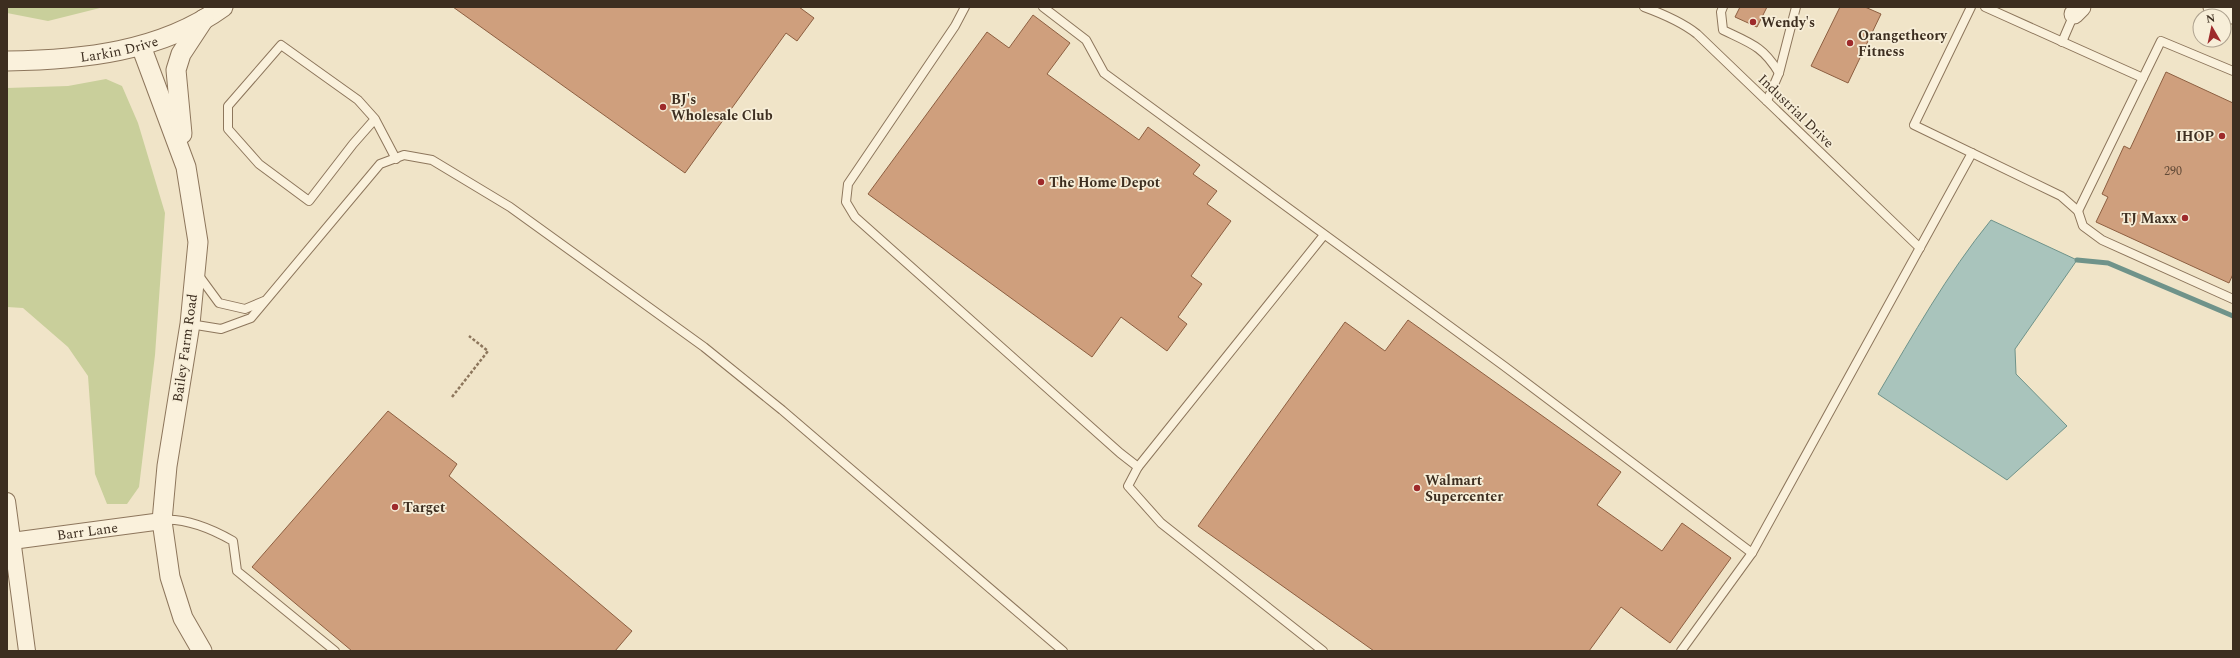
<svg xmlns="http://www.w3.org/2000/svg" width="2240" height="658" font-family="Spectral,serif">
	<rect width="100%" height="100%" fill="#f0e4c8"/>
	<g fill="#c9cf9b">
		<path d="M7 7H104L48 21 7 13Z"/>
		<path d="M106 79 122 86 138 123 165 213 155 355 139 487 127 504H107L95 474 88 376 68 347 23 308 7 307V88L68 86Z"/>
	</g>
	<path fill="#a9c4bc" stroke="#6f938a" d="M1991 220 2077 260 2015 349 2016 374 2067 426 2007 480 1878 394C1913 335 1947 274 1991 220Z"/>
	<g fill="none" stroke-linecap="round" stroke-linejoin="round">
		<path stroke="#6f938a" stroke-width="5" d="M2077 260 2108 263 2233 316"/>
	</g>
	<g fill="#cf9f7d" stroke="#8d5f41">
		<path d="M453 7H799L814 18 797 41 786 33 685 173Z"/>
		<path d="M1740 7H1767L1757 27 1735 17Z"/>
		<path d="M1840 7H1865L1881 14 1848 83 1811 66Z"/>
		<path d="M1033 15 1070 43 1047 74 1139 140 1148 127 1200 165 1193 174 1217 191 1207 204 1231 221 1191 276 1202 284 1178 317 1187 324 1167 351 1121 317 1092 357 868 194 987 32 1009 48Z"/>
		<path d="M2166 72 2233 103V274L2229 283 2096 222 2108 197 2102 194 2124 146 2130 149Z"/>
		<path d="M1408 320 1621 472 1597 505 1662 551 1682 523 1731 558 1670 643 1621 607 1589 651H1374L1198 526 1345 322 1385 351Z"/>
		<path d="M388 411 457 464 449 476 632 631 615 651H352L252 567Z"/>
	</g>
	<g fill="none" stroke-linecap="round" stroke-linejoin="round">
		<defs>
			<g id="service">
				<path d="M965 7 955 26 848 184 846 202 855 217 1120 453 1138 467 1128 486 1161 523 1323 651"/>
				<path d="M1043 7 1086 40 1104 73 1504 366 1752 553"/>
				<path d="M1644 7C1663 14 1682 22 1697 34L1920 248"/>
				<path d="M1723 7 1721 12 1723 30C1750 43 1763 46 1779 73"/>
				<path d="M1971 7 1914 125 2061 196 2078 211 2083 226 2102 240 2233 299"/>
				<path d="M1985 7 2143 78"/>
				<path d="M2062 42 2074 14"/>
				<path d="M1767 101 1779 73 1796 7"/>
				<path d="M375 119 353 144 309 201 259 164 228 129V106L281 45 358 100 375 119 396 159"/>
				<path d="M2078 211 2161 41 2233 71"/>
				<path d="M197 273 219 303 245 309 264 301"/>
				<path d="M190 324 221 329 251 318 380 164 404 155 432 160 510 207 704 347 782 410 1063 651"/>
				<path d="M1138 467 1324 235"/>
				<path d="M162 520C187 518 212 529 233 541L237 571 335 651"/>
				<path d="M1681 651 1752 553 1972 153"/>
			</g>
			<g id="minor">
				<path d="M7 501 27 651"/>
				<path id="s1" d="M12 541 162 521"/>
			</g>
			<g id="tertiary">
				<path d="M2213 7 2233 14"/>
				<path d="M2074 14 2081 7"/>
				<path d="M141 46 186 167 198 242 190 324 167 466 162 521 170 577 183 618 202 651"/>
				<path id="s2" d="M7 61C81 60 161 52 223 7"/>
				<path d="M182 134 176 70 181 54 204 19"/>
			</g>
		</defs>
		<use href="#service" stroke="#8d765c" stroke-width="10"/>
		<use href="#minor" stroke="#8d765c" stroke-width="18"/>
		<use href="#tertiary" stroke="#8d765c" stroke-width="21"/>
		<path stroke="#8d765c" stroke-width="2.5" stroke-dasharray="3 2" stroke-linecap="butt" d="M452 397 488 351 469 336"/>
		<use href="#service" stroke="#faf1dc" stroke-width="8"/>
		<use href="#minor" stroke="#faf1dc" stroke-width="16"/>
		<use href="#tertiary" stroke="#faf1dc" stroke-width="19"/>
	</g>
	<g fill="#9e2a2b" stroke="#f7eed8" stroke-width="1.5">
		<circle cx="1753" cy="22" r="4"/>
		<circle cx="1850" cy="43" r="4"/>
		<circle cx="663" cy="107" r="4"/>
		<circle cx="2222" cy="136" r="4"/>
		<circle cx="1041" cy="182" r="4"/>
		<circle cx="2185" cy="218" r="4"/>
		<circle cx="1417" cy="488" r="4"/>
		<circle cx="395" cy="507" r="4"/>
	</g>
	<g text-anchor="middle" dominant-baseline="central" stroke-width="3.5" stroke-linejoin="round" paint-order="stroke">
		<g font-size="12" fill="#624a37">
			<text x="2173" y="171">290</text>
		</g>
		<g font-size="14" font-weight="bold" fill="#3d2e20" stroke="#f7eed8" text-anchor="start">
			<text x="1761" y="22">Wendy's</text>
			<text x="1858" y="35">Orangetheory<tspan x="1858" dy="16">Fitness</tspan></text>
			<text x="671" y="99">BJ's<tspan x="671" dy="16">Wholesale Club</tspan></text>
			<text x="2214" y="136" text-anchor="end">IHOP</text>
			<text x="1049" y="182">The Home Depot</text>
			<text x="2177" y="218" text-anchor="end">TJ Maxx</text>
			<text x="1425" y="480">Walmart<tspan x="1425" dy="16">Supercenter</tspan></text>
			<text x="403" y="507">Target</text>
		</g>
		<g font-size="14" fill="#3d2e20" stroke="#f7eed8">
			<text stroke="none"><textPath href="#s2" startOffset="113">Larkin Drive</textPath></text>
			<text transform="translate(1796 111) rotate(44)">Industrial Drive</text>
			<text transform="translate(185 348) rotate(-82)">Bailey Farm Road</text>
			<text stroke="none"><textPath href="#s1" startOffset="76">Barr Lane</textPath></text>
		</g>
	</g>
	<rect width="2240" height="658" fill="none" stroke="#3d2e20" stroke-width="16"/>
	<g transform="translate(2212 28) rotate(351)"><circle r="19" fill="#f7eed8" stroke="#ada18e"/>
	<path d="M0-3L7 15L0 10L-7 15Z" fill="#9e2a2b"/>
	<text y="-6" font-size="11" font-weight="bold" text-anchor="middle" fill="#3d2e20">N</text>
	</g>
</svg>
